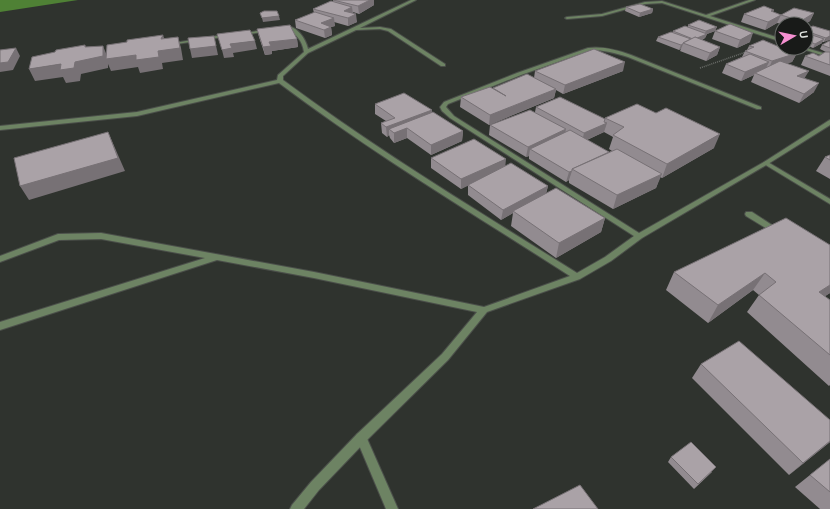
<svg xmlns="http://www.w3.org/2000/svg" width="830" height="509" font-family="Overpass,sans-serif">
	<rect width="100%" height="100%" fill="#2f332e"/>
	<path fill="#4f8135" d="M0 0H78L0 12Z"/>
	<g fill="none" stroke-linecap="round" stroke-linejoin="round">
		<defs>
			<g id="service">
				<path d="M766 161 830 199V204L764 164 763 163Z"/>
				<path d="M746 212H752L781 231 780 233H774L746 216 745 214Z"/>
				<path d="M361 433 365 434 398 509H386L356 438 357 434Z"/>
			</g>
			<g id="minor">
				<path d="M411 0H416L360 28 380 27 391 29 445 64V66H441L388 31 380 29 356 30 308 53 283 76V80C377 150 478 211 577 273L605 257 634 236 450 118 442 111 440 107 444 102 517 73 588 48C603 46 617 50 631 55L761 107V109H757L628 57C615 53 604 50 591 50L521 75 448 104 446 107 454 116 639 233 764 162 828 121 830 120V125L768 164 642 238 611 261 580 279 487 312 448 360 365 442 319 490 304 509H290L292 505 311 482 357 434 442 354 477 312 314 278 217 260 0 330V322L205 258 101 239 59 240 0 262V256L58 234 101 233 314 272 484 307 570 276C472 213 372 153 279 83L137 116 0 130V126L137 112 277 80 278 75 304 52C302 40 296 34 286 28V26C297 26 306 39 308 49Z"/>
				<path d="M749 0H755L710 16 782 39V42L662 3 645 4 602 16 567 19 565 18 567 17 602 14 645 2 662 1 706 15Z"/>
				<path d="M268 29H270V31L242 35 240 34Z"/>
				<path d="M228 34 230 35V36L170 45 168 44Z"/>
				<path d="M800 48H806L830 55V58Z"/>
			</g>
		</defs>
		<use href="#service" stroke="#4b4f4a" stroke-width="2"/>
		<use href="#minor" stroke="#4b4f4a" stroke-width="2"/>
		<g stroke="#6a6d69" stroke-width="1.5" stroke-dasharray="1 1" stroke-linecap="butt">
			<path d="M806 28 810 26"/>
			<path d="M700 68 746 52"/>
		</g>
		<use href="#service" fill="#6d8363" fill-rule="evenodd"/>
		<use href="#minor" fill="#6d8363" fill-rule="evenodd"/>
	</g>
	<g fill="#928b90" fill-rule="evenodd">
		<path d="M333 0H374V5L359 14 353 12 357 22 348 26 334 22 335 26 331 27 332 35 325 38 296 28 295 20 314 13 313 9 333 2Z"/>
		<path d="M626 7 653 9 652 13 639 17 625 11Z"/>
		<path d="M774 10 773 12 781 15 814 13 810 21 805 24H782L777 23 765 30 741 22 744 14Z"/>
		<path d="M688 25 717 27 715 30 750 42 737 48 712 39 715 31 707 34 705 38 702 40 720 47 717 55 706 61 680 51 681 49 679 50 656 41 658 37 672 33 673 31 688 27Z"/>
		<path d="M257 29 297 39 298 47 272 51V54L265 55 259 37Z"/>
		<path d="M806 29 830 31 824 42H822V43L813 48 806 45Z"/>
		<path d="M830 41V76L801 65 805 56H819L826 52 820 49 822 45Z"/>
		<path d="M749 46 797 53 792 62 787 63 805 78 814 92 799 103 751 82 754 75 741 81 722 73 726 64 742 57 745 51 747 50Z"/>
		<path d="M535 71H623L563 94 556 90 554 98 489 125 460 107 461 97 493 89V88L534 78Z"/>
		<path d="M375 104 432 110V112L463 131 462 141 431 155 407 138 394 143 390 138 389 135 387 137 382 133 381 123 386 121 375 114Z"/>
		<path d="M536 107 605 119V118L714 148 662 178 660 177 656 188 613 209 569 183V180L566 182 529 159V156L526 157 489 135 490 125 535 112ZM604 132 613 137 609 149 612 151 609 152 587 140Z"/>
		<path d="M830 155V179L816 171 825 157Z"/>
		<path d="M431 158 505 166 548 186 546 194 605 218 601 232 556 258 511 226 513 213 501 220 468 195V185L461 189 431 168Z"/>
		<path d="M830 245V293L825 296 830 300V385L829 386 747 312 759 295 753 290 708 323 666 290 674 272Z"/>
		<path d="M701 364 830 442 789 475 692 378Z"/>
		<path d="M671 457 712 472 694 489 668 462Z"/>
		<path d="M830 459V509H820L795 487Z"/>
	</g>
	<g fill="#777175">
		<path d="M370 0H374V5L359 14 358 6Z"/>
		<path d="M352 7 353 14 344 11Z"/>
		<path d="M653 9 652 13 639 17 640 13Z"/>
		<path d="M814 13 810 21 805 24H799L801 21Z"/>
		<path d="M356 14 357 22 348 26V18Z"/>
		<path d="M781 15 777 23 765 30 768 22Z"/>
		<path d="M279 16 280 20 263 22 262 18Z"/>
		<path d="M334 18 335 26 331 27 332 35 325 38 324 30 321 23Z"/>
		<path d="M717 27 715 31 707 34 705 38 693 43 694 39 704 35 706 31Z"/>
		<path d="M753 33 750 42 737 48 740 40Z"/>
		<path d="M163 35 167 46 178 37 181 48 183 60 162 63 163 69 140 73 138 67 111 71 108 64V68L81 74 80 81 66 83 63 77 35 81 29 69 75 62 85 47V45L90 57 103 46 108 58 158 51 161 39Z"/>
		<path d="M214 36 218 55 192 58 190 49Z"/>
		<path d="M830 36V40L824 42 826 38Z"/>
		<path d="M297 39 298 47 272 51V54L265 55 263 47 269 42Z"/>
		<path d="M824 39 822 43 813 48 815 44Z"/>
		<path d="M255 41 257 49 233 53 234 57 224 58 222 50 230 44Z"/>
		<path d="M683 44 681 49 679 50 681 45Z"/>
		<path d="M720 47 717 55 706 61 710 53Z"/>
		<path d="M16 48 20 56 13 70 0 72V63Z"/>
		<path d="M797 53 792 62 768 70 772 61Z"/>
		<path d="M625 62 623 71 563 94 565 85Z"/>
		<path d="M769 62 765 70 755 73 754 75 741 81 745 72Z"/>
		<path d="M809 71 804 79 797 76Z"/>
		<path d="M819 83 814 92 799 103 804 94Z"/>
		<path d="M556 89 554 98 489 125 490 115Z"/>
		<path d="M432 110V119L407 128V138L394 143V133L389 129V135L387 137 386 127Z"/>
		<path d="M607 123 604 132 582 142 584 133Z"/>
		<path d="M566 129 564 138 530 149 529 156 526 157 528 147Z"/>
		<path d="M463 131 462 141 431 155V145Z"/>
		<path d="M108 132 125 171 29 200 20 186Z"/>
		<path d="M720 134 714 148 662 178 667 164Z"/>
		<path d="M506 159 505 169 461 189V179Z"/>
		<path d="M572 171 569 180 566 182 569 172Z"/>
		<path d="M662 174 656 188 613 209 617 195Z"/>
		<path d="M548 186 545 196 513 211V213L501 220 503 210Z"/>
		<path d="M605 218 601 232 556 258 559 243Z"/>
		<path d="M765 273 753 290 708 323 718 305Z"/>
		<path d="M830 285V293L805 310 819 292Z"/>
		<path d="M830 441V442L789 475 803 463Z"/>
	</g>
	<g fill="#aaa2a7" stroke="#777175">
		<path d="M333 0H370L358 6Z"/>
		<path d="M331 1 352 7 344 11 356 14 348 18 313 9Z"/>
		<path d="M640 4 653 9 640 13 626 7Z"/>
		<path d="M764 6 774 10 771 11 781 15 794 8 814 13 801 21 781 15 768 22 744 14Z"/>
		<path d="M264 11H277L279 16 262 18 260 13Z"/>
		<path d="M315 12 334 18 321 23 331 27 324 30 295 20Z"/>
		<path d="M699 20 717 27 706 31 688 25Z"/>
		<path d="M730 24 753 33 740 40 715 31Z"/>
		<path d="M290 25 297 39 269 42 271 46 263 47 257 29Z"/>
		<path d="M685 26 707 34 697 38 695 37 693 39 673 31Z"/>
		<path d="M813 26 830 31V36L826 38 806 31V29Z"/>
		<path d="M250 30 255 41 230 44 232 48 222 50 217 34Z"/>
		<path d="M671 32 691 39 683 43V44L681 45 658 37Z"/>
		<path d="M806 33 824 39 815 44 806 40Z"/>
		<path d="M163 35 161 39 178 37 180 48 158 51 159 57 136 60V55L106 59 107 45 127 42V40Z"/>
		<path d="M214 36 216 46 190 49 188 38Z"/>
		<path d="M695 37 720 47 710 53 683 43Z"/>
		<path d="M763 40 782 48 797 53 772 61 745 51 754 47 749 46Z"/>
		<path d="M829 41H830V48L822 45Z"/>
		<path d="M85 45V47L103 46V56L75 62 74 68 60 70 61 64 29 69 32 57 55 52 56 50Z"/>
		<path d="M16 48 8 62 0 63V50Z"/>
		<path d="M594 49 625 62 565 85 535 71Z"/>
		<path d="M825 52H830V65L805 56 813 53 819 56Z"/>
		<path d="M750 54 769 62 745 72 726 64Z"/>
		<path d="M780 61 809 71 797 76 819 83 804 94 755 73Z"/>
		<path d="M527 74 556 89 490 115 461 97 490 87 506 96 493 88Z"/>
		<path d="M404 93 432 110 386 127 381 123 395 118 375 104Z"/>
		<path d="M560 97 605 119 604 122 607 123 584 133 536 107Z"/>
		<path d="M637 104 656 113 666 108 720 134 667 164 613 135 624 127 605 118Z"/>
		<path d="M530 110 566 129 528 147 490 125Z"/>
		<path d="M433 112 463 131 431 145 407 128 394 133 389 129Z"/>
		<path d="M570 130 609 152 572 169V171L569 172 530 149Z"/>
		<path d="M108 132 118 158 20 186 14 158Z"/>
		<path d="M474 139 506 159 461 179 431 158Z"/>
		<path d="M617 149 662 174 617 195 572 169Z"/>
		<path d="M830 155V160L825 157Z"/>
		<path d="M511 163 548 186 503 210 468 185Z"/>
		<path d="M556 188 605 218 559 243 513 211Z"/>
		<path d="M786 218 830 245V285L819 292 830 300V355L759 295 776 282 765 273 718 305 674 272Z"/>
		<path d="M739 341 830 420V441L803 463 701 364Z"/>
		<path d="M691 442 716 467 698 484 671 457Z"/>
		<path d="M830 459V492L810 475Z"/>
		<path d="M580 485 598 509H533Z"/>
	</g>
	<g transform="translate(794 36) rotate(81)"><circle r="19" fill="#181a18" stroke="#686b68"/>
	<path d="M0-3L7 15L0 10L-7 15Z" fill="#f590d1"/>
	<text y="-6" font-size="11" font-weight="bold" text-anchor="middle" fill="#e1e4e0">U</text>
	</g>
</svg>
